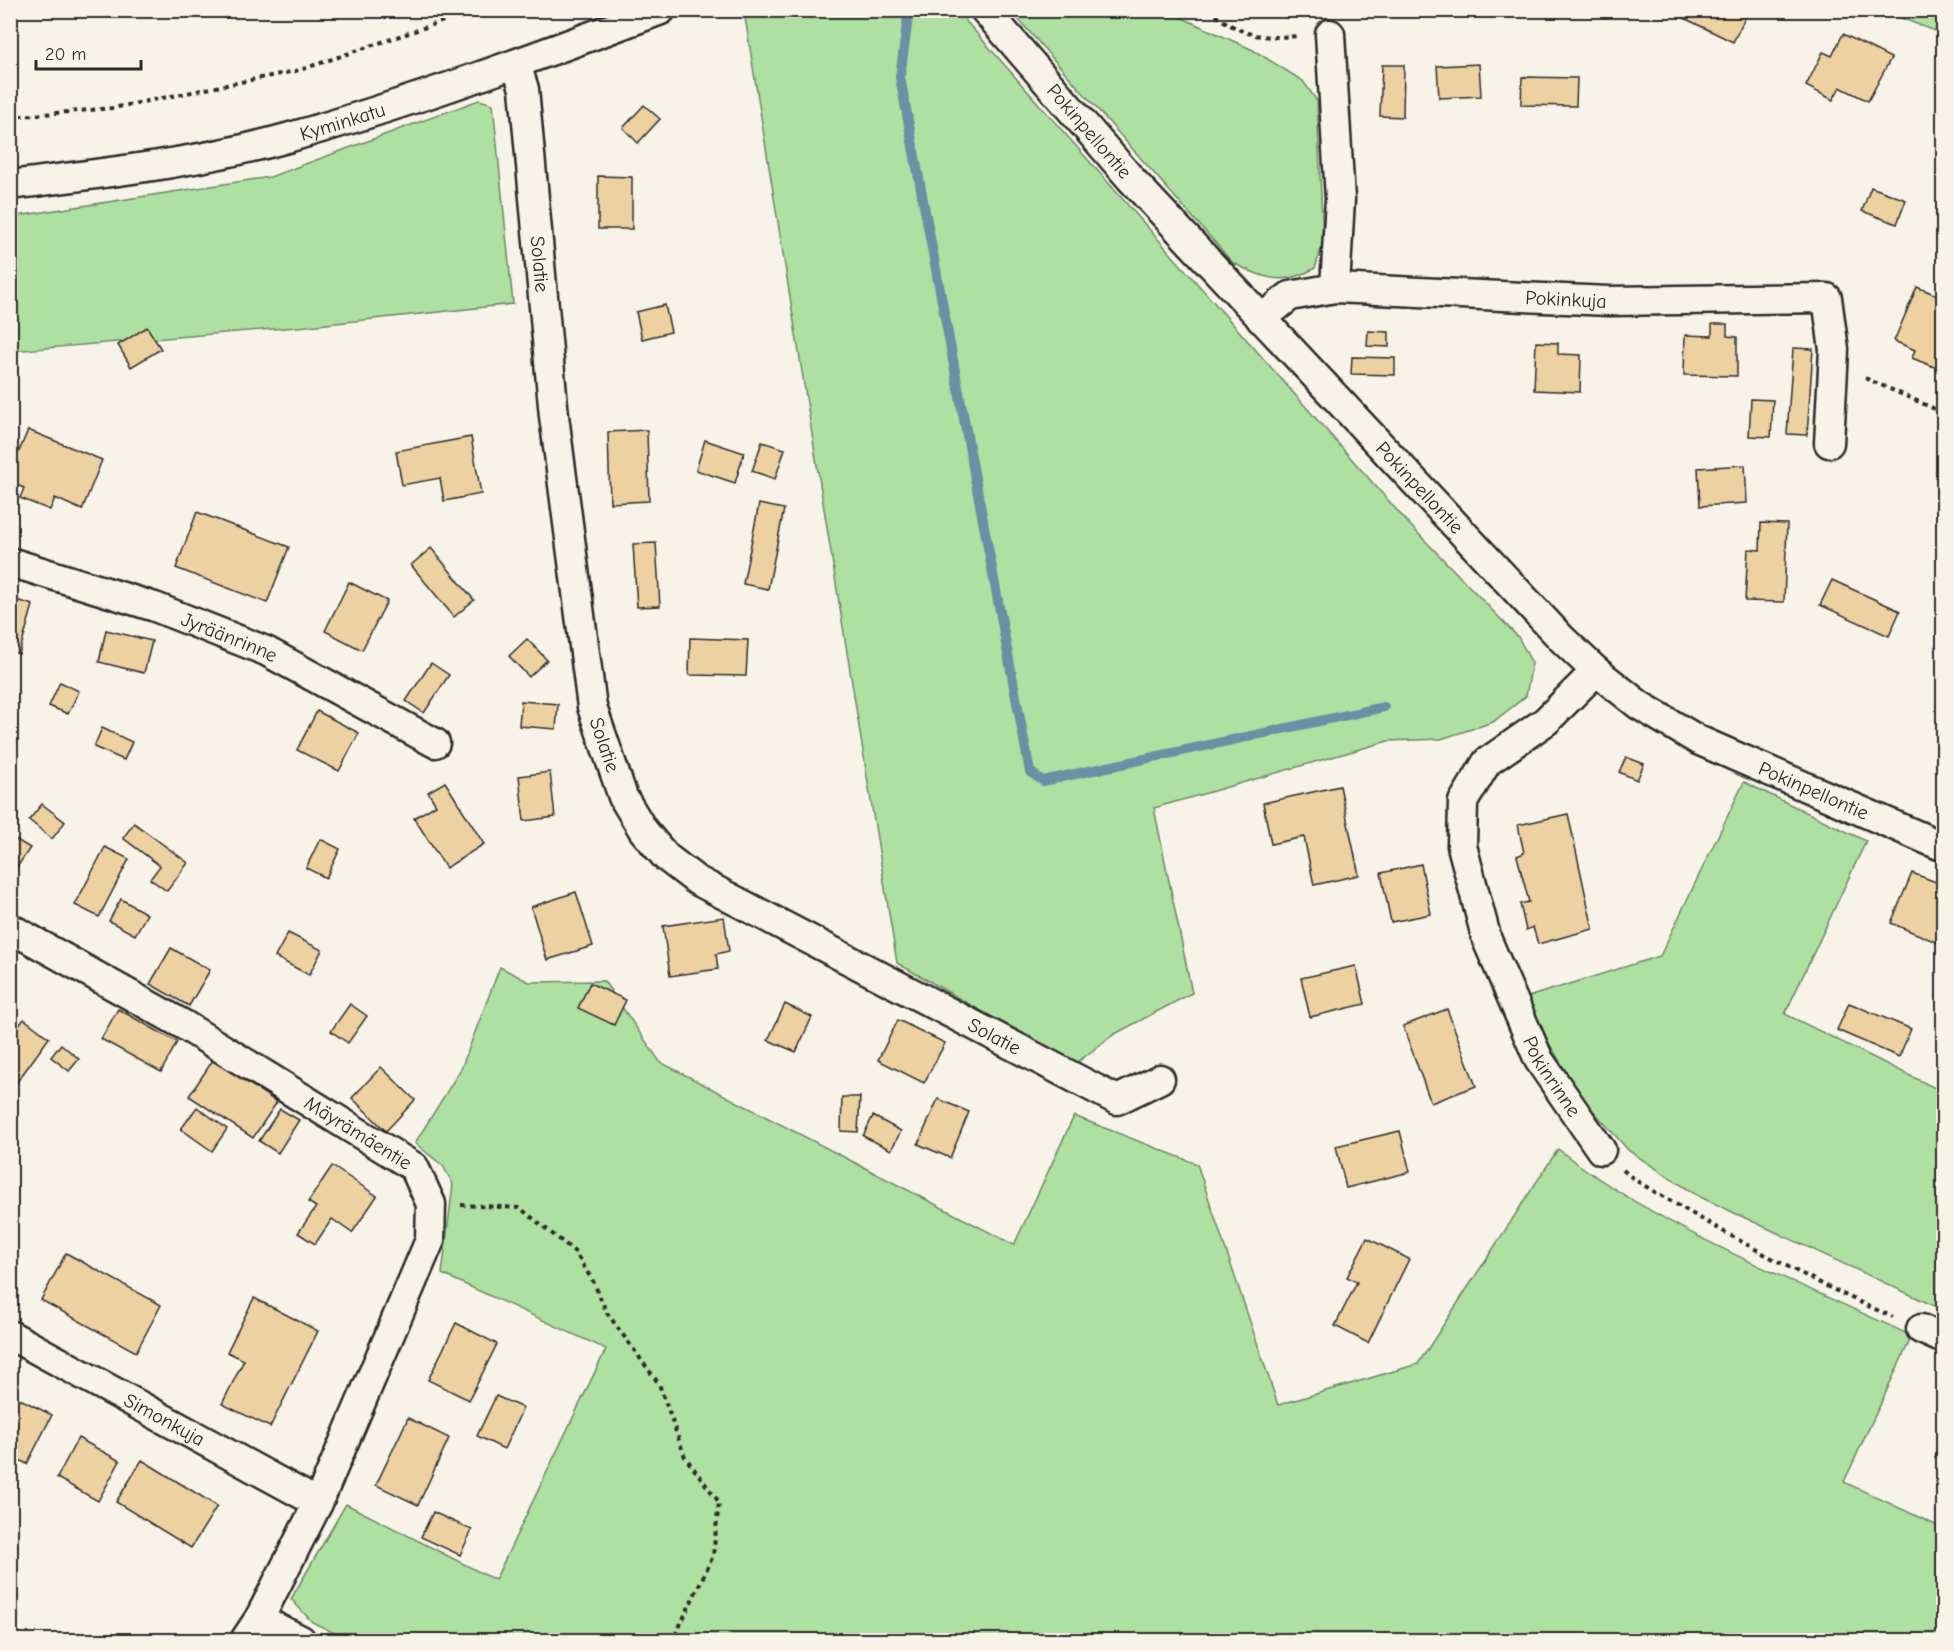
<svg xmlns="http://www.w3.org/2000/svg" width="1954" height="1651" font-family="'Comic Neue',sans-serif">
	<rect width="100%" height="100%" fill="#f7f3e8"/>
	<filter id="ink" filterUnits="userSpaceOnUse"><feTurbulence type="fractalNoise" baseFrequency=".0167" numOctaves="2"/><feDisplacementMap in="SourceGraphic" scale="12" xChannelSelector="R" yChannelSelector="G"/><feConvolveMatrix kernelMatrix="1 2 1 2 8 2 1 2 1" color-interpolation-filters="sRGB"/></filter>
	<g filter="url(#ink)">
		<g fill="#aee0a1" stroke="#6c8666" stroke-width="1.5">
			<path d="M744 11H957L1409 524 1518 637 1532 663 1526 696 1493 722 1441 739 1388 741 1154 808 1192 993 1113 1035 1075 1064 897 963Z"/>
			<path d="M1011 11H1167L1253 50 1303 81 1317 101 1323 244 1315 268C1283 287 1264 278 1233 263Z"/>
			<path d="M1882 11H1943V34Z"/>
			<path d="M479 100 493 104 513 304 308 326 11 351V217L270 177Z"/>
			<path d="M1744 782 1866 841 1785 1014 1943 1092V1310L1698 1196 1629 1151 1582 1098 1541 1030 1528 997 1660 956Z"/>
			<path d="M500 967 529 982 604 981 660 1062 1014 1245 1074 1116 1197 1164 1278 1405 1418 1364 1558 1149C1657 1228 1798 1282 1912 1336L1844 1482 1944 1529 1943 1640H348L312 1622 291 1599 346 1504 495 1580 606 1349 442 1274 453 1184 443 1166 415 1143 461 1069Z"/>
		</g>
		<g fill="none" stroke-linecap="round" stroke-linejoin="round">
			<path stroke="#6990a4" stroke-width="10" d="M909 10 900 77 1030 772 1043 781 1384 707"/>
		</g>
		<g fill="#edd1a1" stroke="#2b2b2b" stroke-width="1.5">
			<path d="M1675 10H1749L1733 42 1674 13Z"/>
			<path d="M1843 34 1891 58 1868 101 1840 87 1833 100 1806 86 1823 52 1832 56Z"/>
			<path d="M1479 64 1481 96 1439 98 1437 66Z"/>
			<path d="M1382 65H1404L1403 117 1380 116Z"/>
			<path d="M1522 77 1577 78 1576 106 1521 105Z"/>
			<path d="M644 105 660 119 638 143 623 128Z"/>
			<path d="M598 176 632 177V229H598Z"/>
			<path d="M1871 187 1906 200 1897 224 1862 211Z"/>
			<path d="M1917 287 1944 298V371L1912 358 1915 350 1894 341Z"/>
			<path d="M665 305 671 332 642 339 636 312Z"/>
			<path d="M1712 324H1727V336L1737 337V376L1684 375 1685 335 1712 336Z"/>
			<path d="M147 327 161 349 131 367 118 345Z"/>
			<path d="M1368 331 1389 332V347L1367 346Z"/>
			<path d="M1536 342 1558 343V354L1581 355 1580 392 1534 390Z"/>
			<path d="M1793 348 1813 349 1807 435 1787 434Z"/>
			<path d="M1352 357 1395 358V375L1351 374Z"/>
			<path d="M1751 399 1773 400 1771 437 1749 436Z"/>
			<path d="M28 430 102 460 82 510 55 498 50 510 20 498 24 488 10 482V473Z"/>
			<path d="M647 430 649 501 610 503 608 432Z"/>
			<path d="M471 437 481 494 444 501 440 478 402 485 396 451Z"/>
			<path d="M705 440 744 453 735 483 696 470Z"/>
			<path d="M762 442 785 449 775 479 752 471Z"/>
			<path d="M1745 465 1747 503 1700 506 1698 468Z"/>
			<path d="M759 504 784 509 768 589 743 584Z"/>
			<path d="M197 512 289 547 267 603 176 568Z"/>
			<path d="M1761 523 1787 524 1784 602 1745 601 1748 549 1760 550Z"/>
			<path d="M656 543 660 606 637 607 633 544Z"/>
			<path d="M431 548 474 600 454 617 411 565Z"/>
			<path d="M1832 580 1900 611 1889 636 1820 605Z"/>
			<path d="M349 582 387 601 362 650 325 631Z"/>
			<path d="M10 598 33 605 19 654 10 651Z"/>
			<path d="M106 630 152 641 144 673 99 662Z"/>
			<path d="M690 638 748 640 746 676 689 675Z"/>
			<path d="M527 639 547 660 529 677 509 656Z"/>
			<path d="M431 663 449 675 424 713 406 701Z"/>
			<path d="M60 682 79 691 68 714 49 706Z"/>
			<path d="M521 701 558 704 556 729 519 726Z"/>
			<path d="M317 711 359 733 339 771 297 750Z"/>
			<path d="M102 728 132 742 124 760 94 747Z"/>
			<path d="M1626 757 1644 764 1637 780 1619 772Z"/>
			<path d="M550 772 555 817 524 821 519 776Z"/>
			<path d="M445 782 484 844 446 868 414 818 436 805 428 792Z"/>
			<path d="M1340 786 1359 875 1314 885 1304 837 1271 844 1263 803Z"/>
			<path d="M42 804 65 822 52 839 29 820Z"/>
			<path d="M1568 814 1593 929 1538 944 1533 927 1526 930 1520 904 1529 902 1517 856 1524 853 1518 825Z"/>
			<path d="M134 823 188 863 167 891 150 879 160 866 123 838Z"/>
			<path d="M10 836 30 848 11 876H10Z"/>
			<path d="M320 839 340 849 326 878 306 868Z"/>
			<path d="M105 847 129 859 99 917 75 905Z"/>
			<path d="M1421 864 1431 914 1391 922 1381 873Z"/>
			<path d="M1912 873 1944 885 1943 945 1891 923Z"/>
			<path d="M576 892 593 946 547 960 531 907Z"/>
			<path d="M121 899 147 914 135 935 109 921Z"/>
			<path d="M724 917 729 951 716 954 718 969 670 976 663 926Z"/>
			<path d="M288 933 322 950 309 975 275 957Z"/>
			<path d="M171 948 210 970 189 1006 150 984Z"/>
			<path d="M1356 966 1365 1004 1310 1017 1301 978Z"/>
			<path d="M590 983 626 1000 614 1025 578 1008Z"/>
			<path d="M1849 1003 1911 1029 1899 1057 1837 1030Z"/>
			<path d="M350 1004 367 1016 348 1043 331 1031Z"/>
			<path d="M785 1004 812 1017 796 1052 768 1040Z"/>
			<path d="M118 1009 177 1042 161 1072 101 1039Z"/>
			<path d="M1447 1009 1476 1086 1431 1103 1403 1026Z"/>
			<path d="M24 1019 49 1038 14 1086 10 1084V1024L17 1028Z"/>
			<path d="M898 1020 945 1043 924 1083 878 1060Z"/>
			<path d="M61 1044 79 1059 69 1071 51 1057Z"/>
			<path d="M213 1060 277 1102 253 1138 189 1096Z"/>
			<path d="M381 1067 415 1100 386 1131 352 1098Z"/>
			<path d="M842 1097H860L858 1132 841 1131Z"/>
			<path d="M938 1099 969 1112 950 1158 918 1144Z"/>
			<path d="M197 1107 227 1129 212 1151 181 1129Z"/>
			<path d="M280 1109 299 1120 278 1153 259 1141Z"/>
			<path d="M873 1116 901 1131 891 1150 863 1136Z"/>
			<path d="M1400 1131 1410 1172 1346 1188 1336 1146Z"/>
			<path d="M332 1166 377 1196 352 1233 332 1219 315 1244 298 1233 316 1207 308 1202Z"/>
			<path d="M1367 1238 1409 1259 1368 1343 1335 1326 1357 1282 1347 1277Z"/>
			<path d="M66 1253 161 1305 136 1352 41 1300Z"/>
			<path d="M254 1298 318 1331 270 1427 222 1404 244 1360 227 1352Z"/>
			<path d="M456 1323 497 1344 469 1400 428 1380Z"/>
			<path d="M10 1394 52 1415 27 1464 10 1455Z"/>
			<path d="M496 1396 523 1408 504 1449 477 1436Z"/>
			<path d="M408 1418 449 1438 418 1505 376 1485Z"/>
			<path d="M78 1438 120 1461 98 1501 57 1478Z"/>
			<path d="M1944 1438V1462L1935 1458Z"/>
			<path d="M142 1460 217 1506 191 1548 116 1502Z"/>
			<path d="M433 1512 472 1530 460 1555 421 1537Z"/>
		</g>
		<g fill="none" stroke-linecap="round" stroke-linejoin="round">
			<defs>
				<g id="street">
					<path id="s1" d="M985 10 1131 179 1562 639 1596 671 1639 705 1698 740 1944 847"/>
					<path d="M1330 34 1340 199 1335 288"/>
					<path id="s2" d="M516 64 524 89 554 416 592 707 623 797 643 830 666 857 696 880 1117 1100 1160 1079"/>
					<path id="s3" d="M10 185C103 173 198 163 287 138 414 102 538 56 661 10"/>
					<path id="s4" d="M1261 319 1290 296 1335 288 1608 301 1827 298 1834 350 1829 443"/>
					<path id="s5" d="M10 562 155 607 266 651 435 743"/>
					<path id="s6" d="M1596 671 1546 721 1487 762 1463 802 1462 846 1487 940 1539 1060 1601 1150"/>
					<path id="s7" d="M10 928 184 1025 414 1167 431 1204 430 1240 318 1503 259 1619 245 1640"/>
					<path d="M1921 1329 1944 1339"/>
					<path id="s8" d="M10 1335 318 1503"/>
					<path d="M259 1619 301 1640"/>
				</g>
			</defs>
			<use href="#street" stroke="#2b2b2b" stroke-width="33"/>
			<g stroke="#2b2b2b" stroke-width="4" stroke-dasharray="4.5 4.5" stroke-linecap="butt">
				<path d="M1208 10C1244 36 1256 39 1299 36"/>
				<path d="M10 117 113 108 300 70 476 10"/>
				<path d="M1865 378 1944 413"/>
				<path d="M1623 1170 1635 1180C1719 1230 1803 1278 1893 1317"/>
				<path d="M461 1205 520 1208 575 1252 594 1283 607 1313 659 1384 685 1457 719 1502 713 1556 673 1640"/>
			</g>
			<use href="#street" stroke="#f7f3e8" stroke-width="28"/>
		</g>
	</g>
	<g text-anchor="middle" dominant-baseline="central" stroke-width="5" stroke-linejoin="round" paint-order="stroke">
		<g font-size="20" fill="#2b2b2b" stroke="#f7f3e8">
			<text stroke="none"><textPath href="#s3" startOffset="339">Kyminkatu</textPath></text>
			<text stroke="none"><textPath href="#s1" startOffset="160">Pokinpellontie</textPath></text>
			<text stroke="none"><textPath href="#s2" startOffset="202">Solatie</textPath></text>
			<text stroke="none"><textPath href="#s4" startOffset="314">Pokinkuja</textPath></text>
			<text stroke="none"><textPath href="#s1" startOffset="646">Pokinpellontie</textPath></text>
			<text stroke="none"><textPath href="#s5" startOffset="232">Jyräänrinne</textPath></text>
			<text stroke="none"><textPath href="#s2" startOffset="688">Solatie</textPath></text>
			<text stroke="none"><textPath href="#s1" startOffset="1150">Pokinpellontie</textPath></text>
			<text stroke="none"><textPath href="#s2" startOffset="1192">Solatie</textPath></text>
			<text stroke="none"><textPath href="#s6" startOffset="482">Pokinrinne</textPath></text>
			<text stroke="none"><textPath href="#s7" startOffset="404">Mäyrämäentie</textPath></text>
			<text stroke="none"><textPath href="#s8" startOffset="176">Simonkuja</textPath></text>
		</g>
	</g>
	<rect width="1954" height="1651" fill="none" stroke="#f7f3e8" stroke-width="36"/>
	<rect x="18" y="18" width="1918" height="1615" fill="none" stroke="#2b2b2b" stroke-width="2" filter="url(#ink)"/>
	<path d="M36 60v9h105v-9" fill="none" stroke="#2b2b2b" stroke-width="3"/>
	<text x="45" y="60" font-size="18" fill="#2b2b2b" stroke="#f7f3e8" stroke-width="4.5" paint-order="stroke">20 m</text>
</svg>
